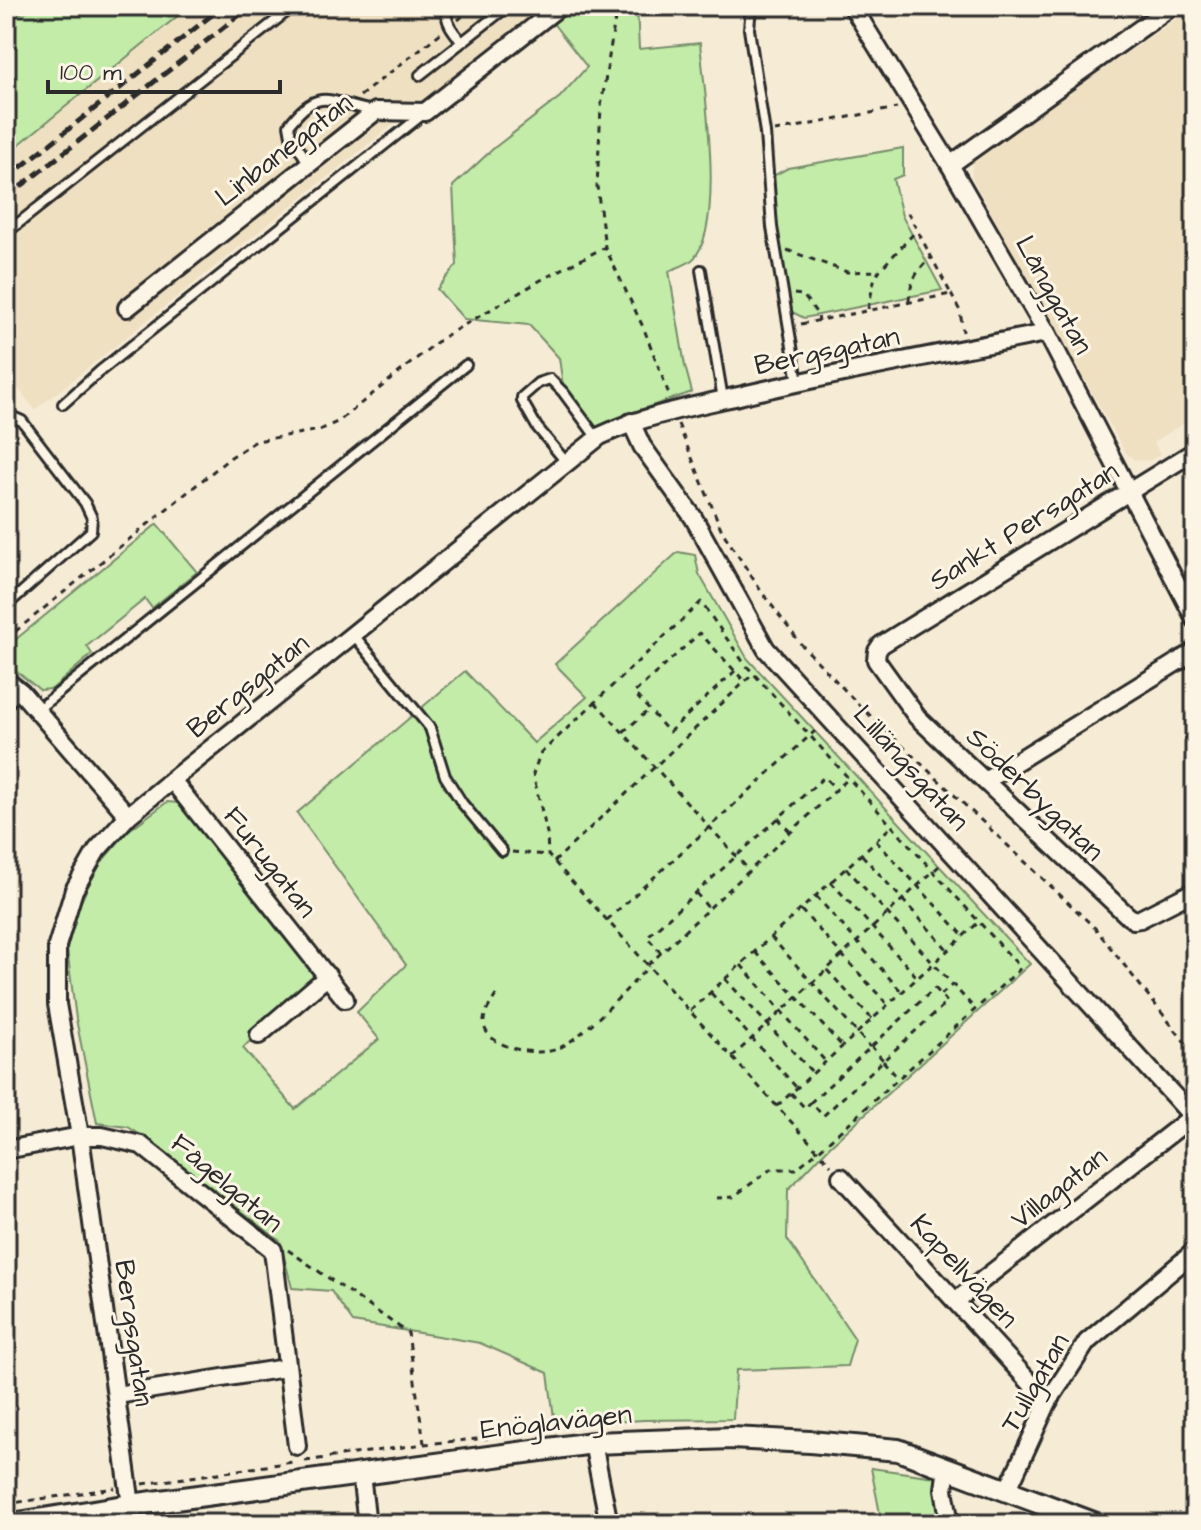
<svg xmlns="http://www.w3.org/2000/svg" width="1201" height="1530" font-family="'Architects Daughter',sans-serif">
	<rect width="100%" height="100%" fill="#f6ebd5"/>
	<filter id="ink" filterUnits="userSpaceOnUse"><feTurbulence type="fractalNoise" baseFrequency=".0125" numOctaves="2"/><feDisplacementMap in="SourceGraphic" scale="16" xChannelSelector="R" yChannelSelector="G"/><feConvolveMatrix kernelMatrix="1 2 1 2 8 2 1 2 1" color-interpolation-filters="sRGB"/></filter>
	<g filter="url(#ink)">
		<g fill="#efe0c2">
			<path d="M190 6H542L35 410 6 373V155Z"/>
			<path d="M1195 6V416L1154 442 1160 455 1148 461 1135 460 1125 452 972 178V169L974 159Z"/>
		</g>
		<g fill="#c2eca8" stroke="#768c6a" stroke-width="2">
			<path d="M43 6H190L6 155V17Z"/>
			<path d="M571 6H637L639 49 700 43C704 88 726 230 692 260 686 265 676 268 669 271L685 366 692 392 626 415 595 434 563 386 559 358 529 325 464 319 437 289 457 265 453 186 494 148 560 97 587 67 552 22Z"/>
			<path d="M903 148V175L893 179 902 216 942 290 804 318 790 311 772 227 771 177 788 168Z"/>
			<path d="M157 524 197 572 152 608 145 599 87 646 92 654 52 689 40 690 6 663V645L15 640Z"/>
			<path d="M678 552 695 555 699 574 747 658 1030 964 830 1146 788 1190 787 1239 855 1339 847 1366 736 1370 733 1419 644 1420 555 1425 548 1373 480 1343 353 1322 331 1291 292 1288 280 1241 155 1144 128 1127 97 1123 76 1019 67 949 77 910 97 867 128 831 167 802 179 803 318 971 243 1048 295 1109 379 1039 357 1012 406 965 297 813 465 671 534 743 587 697 555 664Z"/>
			<path d="M871 1468 935 1477 942 1524H882Z"/>
		</g>
		<g fill="none" stroke-linecap="round" stroke-linejoin="round">
			<defs>
				<g id="service">
					<path d="M446 6C445 22 452 30 462 42"/>
					<path d="M751 6 749 29 765 133 772 227 798 382"/>
					<path d="M420 75 508 6"/>
					<path d="M309 164 291 136 289 125C321 82 333 106 375 111"/>
					<path d="M6 233 294 6"/>
					<path d="M701 270 723 399"/>
					<path d="M63 404 100 371 422 115"/>
					<path d="M6 414 22 421 85 503 92 518 91 531 6 606"/>
					<path d="M566 462 537 427 522 401V397L538 383 550 379 563 392 597 438"/>
					<path d="M353 634 430 728 445 776 462 803 502 851"/>
					<path d="M6 705 21 692"/>
					<path d="M37 710 466 365"/>
				</g>
				<g id="minor">
					<path d="M852 6 950 165 1047 333 1195 619"/>
					<path d="M950 165 1172 6"/>
					<path d="M127 308 376 111 425 112 560 6"/>
					<path d="M631 422 642 446 693 517 766 649 1195 1119"/>
					<path d="M1195 451 881 645 877 651 876 660 917 717 1128 916 1134 920 1140 919 1195 891"/>
					<path d="M6 680 21 692 128 816"/>
					<path d="M172 780 345 999"/>
					<path d="M985 781 1195 651"/>
					<path d="M259 1035 328 976"/>
					<path d="M6 1150 80 1136H102L141 1145 273 1250 297 1446"/>
					<path d="M841 1177 1048 1402"/>
					<path d="M957 1300 1193 1116"/>
					<path d="M117 1395 285 1368"/>
					<path d="M593 1443 609 1524"/>
					<path d="M947 1468 944 1489 950 1524"/>
					<path d="M361 1475 367 1524"/>
					<path d="M1007 1491 1048 1402 1087 1342 1195 1251"/>
					<path d="M131 1505 80 1136 57 1004V946L74 890 97 850 128 816 178 775 600 436C647 414 697 406 747 394 846 371 946 352 1047 333"/>
				</g>
				<path id="tertiary" d="M12 1524 131 1505 593 1443 731 1438 810 1442 898 1450 1096 1524"/>
			</defs>
			<use href="#service" stroke="#2b2b2b" stroke-width="14"/>
			<use href="#minor" stroke="#2b2b2b" stroke-width="22"/>
			<use href="#tertiary" stroke="#2b2b2b" stroke-width="26"/>
			<g stroke="#2b2b2b" stroke-width="3" stroke-dasharray="6 6" stroke-linecap="butt">
				<path d="M617 6 601 107 597 186 605 247 644 329 670 397"/>
				<path d="M458 20 474 6"/>
				<path d="M360 96 442 32"/>
				<path d="M775 131 897 108"/>
				<path d="M307 139 338 113"/>
				<path d="M787 250 847 272 879 271"/>
				<path d="M794 294 803 295 818 315 819 321"/>
				<path d="M951 294 960 311 963 332"/>
				<path d="M909 301C910 282 917 269 932 257"/>
				<path d="M868 309 874 281 879 271 917 230"/>
				<path d="M801 324 951 294 908 213"/>
				<path d="M678 424 722 531 761 591 800 643 858 704 1095 928 1195 1055"/>
				<path d="M6 639 231 457 256 441 320 430 339 421 442 338 541 280 605 247"/>
				<path d="M735 671 669 732 634 693 700 633 745 682"/>
				<path d="M595 702 749 870"/>
				<path d="M623 732 649 710"/>
				<path d="M778 818 791 833"/>
				<path d="M876 841 963 935"/>
				<path d="M512 852 548 855"/>
				<path d="M862 855 948 950"/>
				<path d="M554 862 752 675"/>
				<path d="M846 868 975 1009"/>
				<path d="M831 882 917 977"/>
				<path d="M696 893 709 909"/>
				<path d="M816 896 901 991"/>
				<path d="M801 910 887 1004"/>
				<path d="M607 920 815 731"/>
				<path d="M771 937 870 1047"/>
				<path d="M755 952 842 1046"/>
				<path d="M661 953 647 937 824 777 837 790"/>
				<path d="M648 965 849 778"/>
				<path d="M741 965 825 1061"/>
				<path d="M827 970 872 1019"/>
				<path d="M725 979 813 1073"/>
				<path d="M935 988 947 1002 823 1116 811 1102Z"/>
				<path d="M711 993 797 1088"/>
				<path d="M496 995C487 1010 476 1024 492 1038 507 1050 540 1056 557 1049 582 1039 629 987 649 966"/>
				<path d="M941 995 952 985"/>
				<path d="M690 1011 893 825"/>
				<path d="M871 1046 883 1060"/>
				<path d="M732 1057 939 866"/>
				<path d="M883 1061 898 1078"/>
				<path d="M791 1093 805 1108 811 1102"/>
				<path d="M777 1106 980 921"/>
				<path d="M716 1198 733 1197 771 1169H796L818 1151 1019 970 1020 967 744 663 701 602 540 754 533 774 547 833 548 855C642 959 736 1062 831 1165"/>
				<path d="M288 1250 408 1333 424 1443"/>
				<path d="M305 1461 424 1444 488 1438"/>
				<path d="M143 1484 293 1462"/>
				<path d="M6 1504 115 1488"/>
				<path d="M1112 1520 1124 1524"/>
			</g>
			<use href="#service" stroke="#fcf5e5" stroke-width="8"/>
			<use href="#minor" stroke="#fcf5e5" stroke-width="16"/>
			<use href="#tertiary" stroke="#fcf5e5" stroke-width="20"/>
			<g stroke="#2b2b2b" stroke-width="5" stroke-dasharray="12 6" stroke-linecap="butt">
				<path d="M6 179 223 6"/>
				<path d="M6 198 251 6"/>
			</g>
		</g>
	</g>
	<g text-anchor="middle" dominant-baseline="central" stroke-width="6" stroke-linejoin="round" paint-order="stroke">
		<g font-size="28" fill="#2b2b2b" stroke="#fcf5e5">
			<text transform="translate(284 150) rotate(-38)">Linbanegatan</text>
			<text transform="translate(1054 295) rotate(61)">Långgatan</text>
			<text transform="translate(827 351) rotate(-12)">Bergsgatan</text>
			<text transform="translate(1024 526) rotate(-32)">Sankt Persgatan</text>
			<text transform="translate(248 686) rotate(-39)">Bergsgatan</text>
			<text transform="translate(911 768) rotate(48)">Lillängsgatan</text>
			<text transform="translate(1035 794) rotate(44)">Söderbygatan</text>
			<text transform="translate(270 862) rotate(52)">Furugatan</text>
			<text transform="translate(227 1183) rotate(40)">Fågelgatan</text>
			<text transform="translate(1059 1188) rotate(-38)">Villagatan</text>
			<text transform="translate(964 1271) rotate(47)">Kapellvägen</text>
			<text transform="translate(134 1333) rotate(82)">Bergsgatan</text>
			<text transform="translate(1035 1383) rotate(-60)">Tullgatan</text>
			<text transform="translate(556 1422) rotate(-6)">Enöglavägen</text>
		</g>
	</g>
	<rect width="1201" height="1530" fill="none" stroke="#fcf5e5" stroke-width="32"/>
	<rect x="16" y="16" width="1169" height="1498" fill="none" stroke="#2b2b2b" stroke-width="3" filter="url(#ink)"/>
	<path d="M48 80v12h232v-12" fill="none" stroke="#2b2b2b" stroke-width="4"/>
	<text x="60" y="80" font-size="24" fill="#2b2b2b" stroke="#fcf5e5" stroke-width="6" paint-order="stroke">100 m</text>
</svg>
